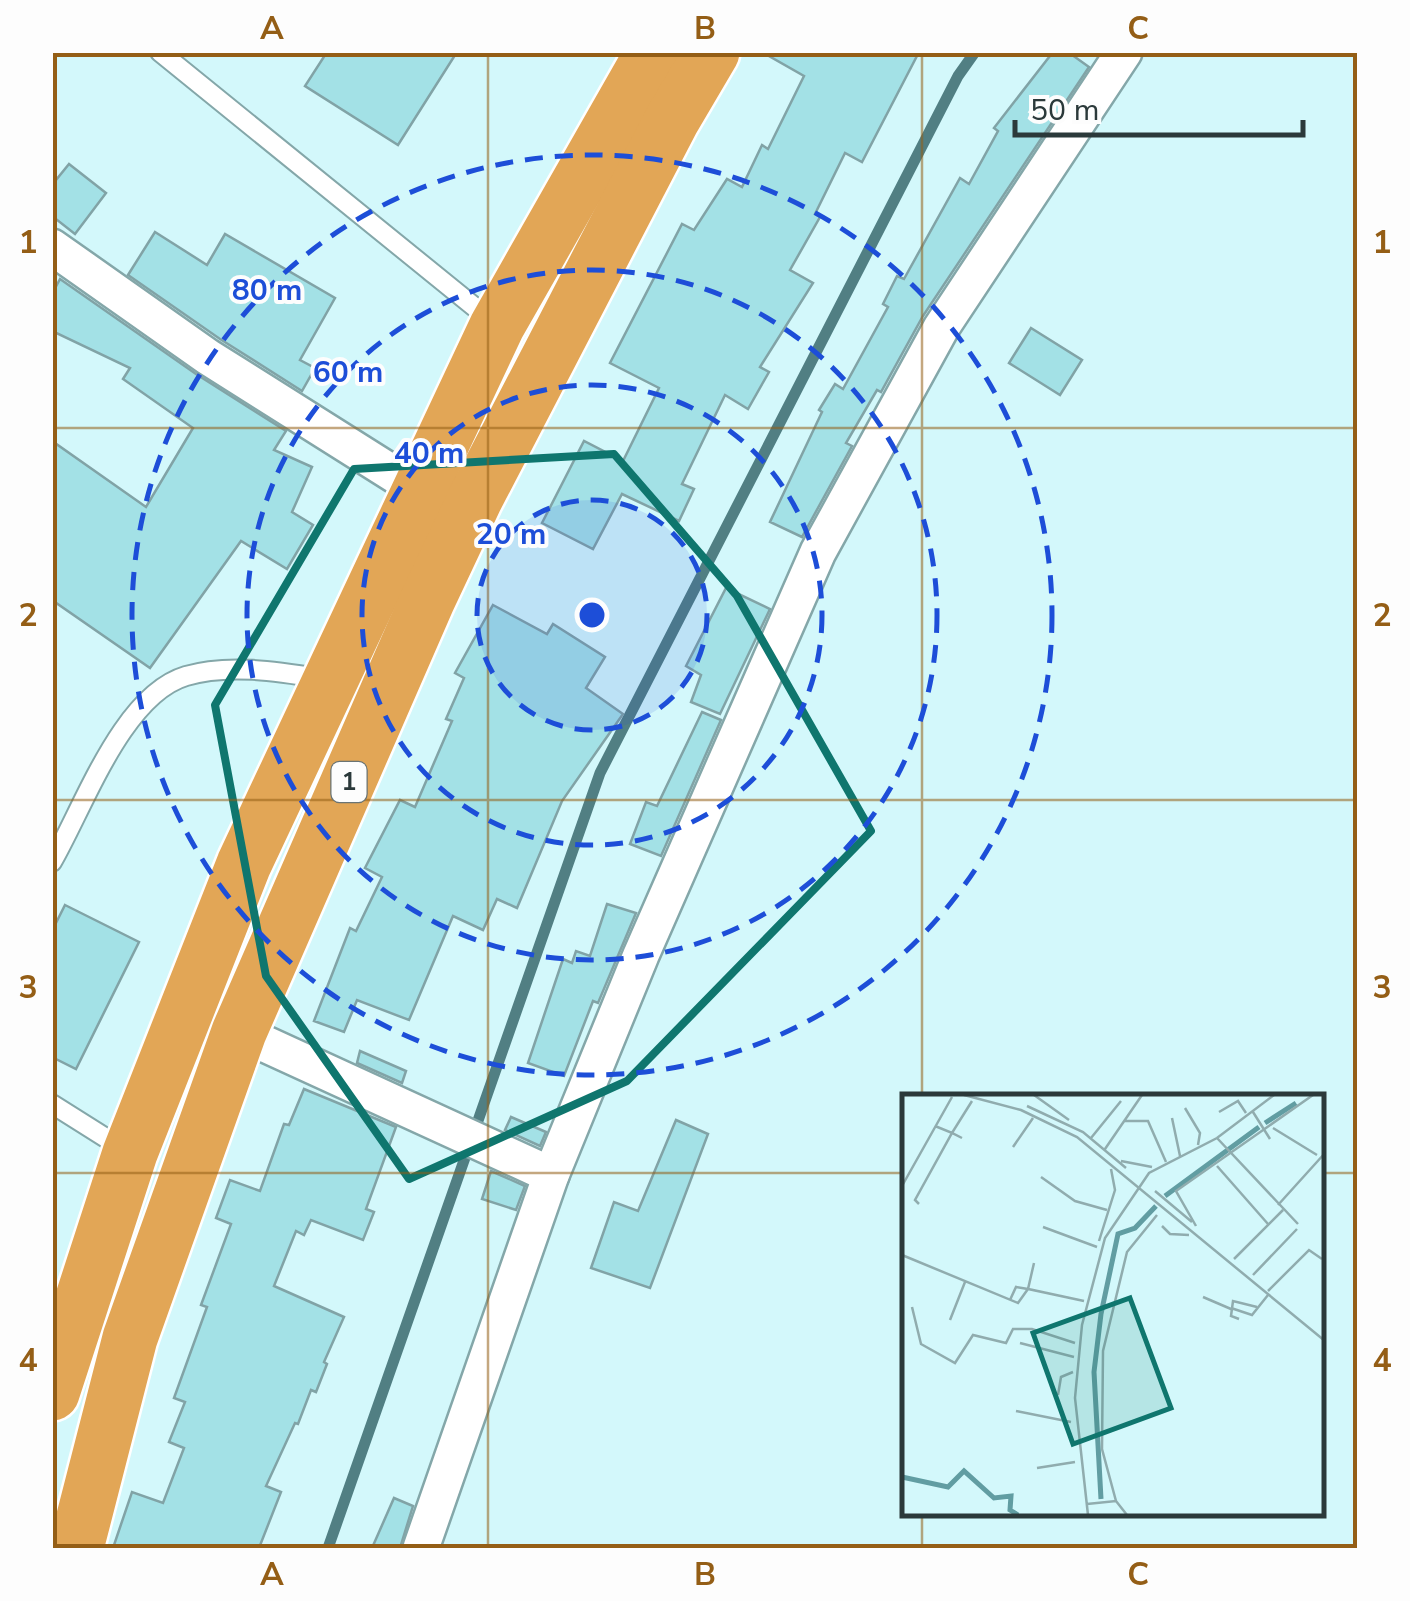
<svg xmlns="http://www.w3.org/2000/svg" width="1410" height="1601" font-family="'Nunito Sans',sans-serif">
	<rect width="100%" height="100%" fill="#d3f8fb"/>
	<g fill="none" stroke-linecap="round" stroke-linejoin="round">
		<path stroke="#517f83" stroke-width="11" d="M328 1548 600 773 958 76 975 52"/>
	</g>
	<g fill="#a3e1e6" stroke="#81a3a6" stroke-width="2.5">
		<path d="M327 52H457L398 145 305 86Z"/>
		<path d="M762 52H919L862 162 845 153 815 214 820 217 790 270 813 283 760 367 769 372 748 409 725 395 682 484 694 489 679 521 622 494 593 549 542 523 584 441 623 461 659 388 610 363 682 224 694 230 727 179 742 187 762 145 768 149 804 76Z"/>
		<path d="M1053 52H1068L1089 67 923 316 881 392 877 390 846 443 852 446 802 537 770 522 822 412 819 410 835 384 843 389 888 307 883 304 897 276 904 279 960 178 969 184 998 131 994 128Z"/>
		<path d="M69 164 106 193 75 234 52 216V185Z"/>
		<path d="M155 232 207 265 225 234 335 298 300 360 315 368 302 391 220 339 128 275Z"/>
		<path d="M60 279 196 374 286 431 274 450 312 467 292 512 313 525 287 569 241 541 150 668 52 600V441L146 507 193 428 123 379 130 368 52 331V294Z"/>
		<path d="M1031 328 1082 360 1060 395 1009 363Z"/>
		<path d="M726 588 770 609 720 714 691 702 701 675 686 666Z"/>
		<path d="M493 605 547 634 553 624 605 657 586 688 623 714 562 801 517 908 497 899 483 930 453 916 409 1020 357 1000 344 1032 314 1021 350 928 356 931 382 877 365 868 400 800 415 807 452 721 446 719 464 678 455 673Z"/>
		<path d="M702 712 721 720 661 856 630 844 646 802 657 806Z"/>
		<path d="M607 904 636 913 598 1003 593 1001 564 1076 528 1063 563 959 572 963 576 951 590 956Z"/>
		<path d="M65 905 139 942 76 1069 52 1057V931Z"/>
		<path d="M360 1051 406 1071 402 1083 357 1063Z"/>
		<path d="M304 1089 396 1127 366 1209 374 1212 363 1240 311 1220 304 1235 296 1231 274 1286 344 1317 324 1362 327 1364 316 1392 311 1390 298 1424 295 1423 266 1486 281 1492 259 1548H113L132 1492 163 1503 184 1448 169 1442 185 1402 174 1398 207 1307 201 1305 231 1224 216 1218 230 1180 260 1191 284 1124 289 1125Z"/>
		<path d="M511 1117 546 1132 540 1146 505 1130Z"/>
		<path d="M676 1120 708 1134 650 1288 591 1268 614 1202 638 1211Z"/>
		<path d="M491 1171 525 1186 516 1210 482 1199Z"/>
		<path d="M394 1498 413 1506 400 1548H372Z"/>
	</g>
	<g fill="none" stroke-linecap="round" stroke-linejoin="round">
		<defs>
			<g id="service">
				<path d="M160 52 493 322"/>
				<path d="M52 862C83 809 122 695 186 676 229 663 281 672 325 679"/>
				<path d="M52 1104 125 1150"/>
			</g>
			<g id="minor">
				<path d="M52 247 208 357 419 490"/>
				<path d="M239 1032 551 1175"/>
				<path d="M421 1548 551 1175 641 955 818 552 941 328 1124 52"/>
			</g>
			<g id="trunk">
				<path d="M52 1393 130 1153 244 864 497 326 653 52"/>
				<path d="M76 1548 130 1338 239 1032 428 599 475 499 672 120 712 52"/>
			</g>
		</defs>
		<use href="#service" stroke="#84a7a9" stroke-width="22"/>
		<use href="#minor" stroke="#84a7a9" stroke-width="40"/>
		<use href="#trunk" stroke="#fff" stroke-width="60"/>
		<use href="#service" stroke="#fff" stroke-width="18"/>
		<use href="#minor" stroke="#fff" stroke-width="35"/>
		<use href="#trunk" stroke="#e2a656" stroke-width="55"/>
	</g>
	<path fill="none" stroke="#0f766e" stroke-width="8" stroke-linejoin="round" d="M614 454 737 596 871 831 627 1081 409 1179 266 976 215 705 354 469Z"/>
	<path fill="none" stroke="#945e16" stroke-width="2.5" stroke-opacity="0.55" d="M488 52V1548M922 52V1096M52 428H1358M52 800H1358M52 1173H905M1322 1173H1358M922 1514V1548"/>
	<circle cx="592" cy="615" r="115" fill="#1d4ed8" fill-opacity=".12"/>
	<g fill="none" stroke="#1d4ed8" stroke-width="5" stroke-dasharray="18 12">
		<circle cx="592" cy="615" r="115"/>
		<circle cx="592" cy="615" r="230"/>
		<circle cx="592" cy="615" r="345"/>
		<circle cx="592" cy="615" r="460"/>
	</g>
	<g text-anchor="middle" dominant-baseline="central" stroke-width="8" stroke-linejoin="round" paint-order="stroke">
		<rect fill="#fdfdfd" stroke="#6a7474" stroke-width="2.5" x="331.5" y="762" width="35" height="40" rx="8"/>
		<g font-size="25" font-weight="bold" fill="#2b393a">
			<text x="349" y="782">1</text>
		</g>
	</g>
	<g transform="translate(902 1094)">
		<rect width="422" height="422" fill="#d3f8fb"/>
		<path fill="none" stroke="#619da2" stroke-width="5" d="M363 29 394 9M263 102 357 33M0 383 46 393 62 377 92 404 109 402 108 416 116 421M199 405 192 278 199 220 216 140 233 134 254 112"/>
		<path fill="none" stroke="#90acae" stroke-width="2.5" d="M62 1 119 16 175 43 423 247M132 1 167 26M125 12 181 38 224 74M283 14 298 39 296 51M317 18 336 7 344 19M351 18 368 45M270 24 278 62M222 27H246L264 68M33 32 50 39 70 7M371 34 415 61M189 44 219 7M315 44 396 130M111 53 131 24M203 55 240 1M219 67 250 73M315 72 366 130M139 83 173 107 205 116M0 92 50 3M253 97 290 128M17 110 13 106 50 39 60 44M376 111 423 59M260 132 268 140 287 141M294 132 274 97 411 1M141 133 195 153M197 147 213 96 209 75M0 161 116 209 126 195 182 207M332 165 381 116M351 181 395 135M366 197 407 156 420 165M301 203 329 215M108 206 114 193 126 195 132 169M10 213 19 250 53 269 71 241 104 249 111 235H130L173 249M329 214 350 221 366 201M337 225 329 222 331 207 355 213M48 226 63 188M118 249 172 263M156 301 159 283 171 278M114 317 169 328M135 374 173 368M214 407 200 355 201 257 225 158 255 121M185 410 214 407 225 421M186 421 173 304 180 231 203 144 247 79 315 44 372 1"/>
		<path fill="#0f766e" fill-opacity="0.15" stroke="#0f766e" stroke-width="5" d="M228 204 269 314 171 350 131 239Z"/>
		<rect width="422" height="422" fill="none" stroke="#2b393a" stroke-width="5"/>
	</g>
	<circle cx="592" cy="615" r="15" fill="#1d4ed8" stroke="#fdfdfd" stroke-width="5"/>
	<g font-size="30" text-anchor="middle" font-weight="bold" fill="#1d4ed8" stroke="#fdfdfd" stroke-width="8" stroke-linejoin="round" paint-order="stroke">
		<text x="267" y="300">80 m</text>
		<text x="348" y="382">60 m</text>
		<text x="429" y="463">40 m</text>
		<text x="511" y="544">20 m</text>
	</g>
	<rect width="1410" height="1601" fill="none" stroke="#fdfdfd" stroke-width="110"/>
	<path d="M1015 120v15h288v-15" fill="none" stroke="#2b393a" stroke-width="5"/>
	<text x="1030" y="120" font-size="30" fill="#2b393a" stroke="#fdfdfd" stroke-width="8" paint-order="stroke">50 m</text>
	<rect x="55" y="55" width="1300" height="1491" fill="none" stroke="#945e16" stroke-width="4"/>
	<g font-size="32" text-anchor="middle" font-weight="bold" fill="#945e16">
		<text x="272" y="39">A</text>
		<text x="705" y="39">B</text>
		<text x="1138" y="39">C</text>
		<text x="28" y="253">1</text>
		<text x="1382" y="253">1</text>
		<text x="28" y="626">2</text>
		<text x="1382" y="626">2</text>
		<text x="28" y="998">3</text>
		<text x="1382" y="998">3</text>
		<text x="28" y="1371">4</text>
		<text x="1382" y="1371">4</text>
		<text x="272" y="1585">A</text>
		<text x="705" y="1585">B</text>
		<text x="1138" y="1585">C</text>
	</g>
</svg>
